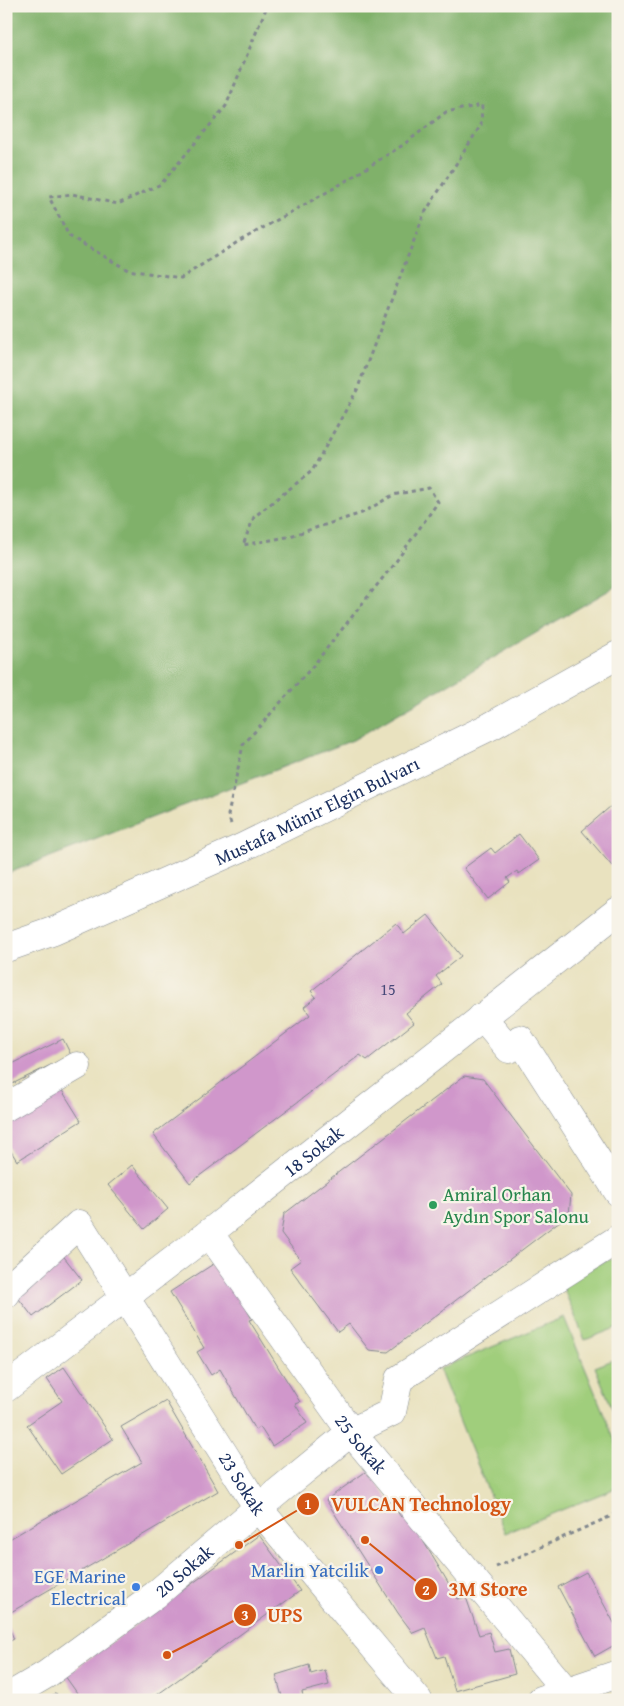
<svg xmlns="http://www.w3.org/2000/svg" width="624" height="1706" font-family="'Gentium Book Plus',serif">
	<rect width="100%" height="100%" fill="#f7f3e8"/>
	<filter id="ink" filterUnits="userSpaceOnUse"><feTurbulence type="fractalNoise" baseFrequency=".02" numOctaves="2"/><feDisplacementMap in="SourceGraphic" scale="10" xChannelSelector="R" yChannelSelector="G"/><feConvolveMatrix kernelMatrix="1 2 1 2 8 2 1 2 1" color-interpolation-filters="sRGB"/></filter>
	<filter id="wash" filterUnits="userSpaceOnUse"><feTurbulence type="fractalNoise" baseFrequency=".0096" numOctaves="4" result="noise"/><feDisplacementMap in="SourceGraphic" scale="20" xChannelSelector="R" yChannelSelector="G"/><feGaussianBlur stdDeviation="1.12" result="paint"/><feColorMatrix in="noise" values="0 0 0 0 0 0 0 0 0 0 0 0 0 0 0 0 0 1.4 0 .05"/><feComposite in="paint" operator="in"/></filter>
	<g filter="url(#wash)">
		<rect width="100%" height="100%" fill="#e9e2bf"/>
		<g fill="#a0ce7b" stroke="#5e7e6c">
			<path d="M618 1256V1327L585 1340 560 1280Z"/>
			<path d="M564 1317 618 1448V1487L505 1533 439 1369Z"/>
			<path d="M618 1358V1422L595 1367Z"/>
		</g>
		<path fill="#80b16b" stroke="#4e7064" d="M6 6H618V585L353 740 6 874Z"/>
		<g id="blocks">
			<g fill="#d097cb">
				<path d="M618 800V861L612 866 582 831Z"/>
				<path d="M519 834 539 860 519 874 517 871 507 878 510 882 488 899 464 868 491 848 495 853Z"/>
				<path d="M428 915 461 956 436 976 442 984 406 1013 414 1023 367 1060 360 1055 190 1183 153 1134 310 1015 304 1007 316 997 311 991 396 923 404 934Z"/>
				<path d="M63 1039 71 1055 6 1087V1067Z"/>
				<path d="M464 1076 483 1079 571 1195 569 1214 388 1352 369 1350 349 1324 338 1332 290 1268 301 1260 281 1233 284 1214Z"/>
				<path d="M58 1084 81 1121 17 1161 6 1143V1116Z"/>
				<path d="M132 1165 168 1209 144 1229 108 1185Z"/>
				<path d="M61 1253 82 1280 33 1317 12 1290Z"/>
				<path d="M218 1261 252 1319 249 1320 300 1402 295 1404 307 1423 272 1446 260 1427 255 1430 220 1369 211 1375 197 1352 204 1348 170 1292Z"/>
				<path d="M64 1367 113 1439 61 1474 27 1425 62 1401 47 1379Z"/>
				<path d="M166 1401 218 1491 11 1612 6 1604V1541L142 1462 121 1427Z"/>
				<path d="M368 1470 401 1517 407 1514 458 1599 466 1597 479 1635 489 1632 495 1652 509 1649 515 1674 455 1691 444 1656 437 1658 425 1628 413 1633 398 1613 326 1500Z"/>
				<path d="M259 1535 300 1591 150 1700H82L65 1676Z"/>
				<path d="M586 1572 618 1630V1643L595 1656 558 1587Z"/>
				<path d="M6 1621 14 1639 6 1643Z"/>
				<path d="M309 1665 311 1674 325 1670 329 1685 302 1692 304 1700H283L276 1675Z"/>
				<path d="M56 1693 61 1700H45Z"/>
			</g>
		</g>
	</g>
	<g filter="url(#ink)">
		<use href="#blocks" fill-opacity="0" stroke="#82888e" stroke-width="1"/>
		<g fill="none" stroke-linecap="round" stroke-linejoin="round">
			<defs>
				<g id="minor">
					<path id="s1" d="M6 948 54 931 241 848 491 726 618 655"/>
					<path d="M482 1017 509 1049 520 1039 618 1192"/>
					<path d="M6 1107 77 1066"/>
					<path id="s2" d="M209 1233 351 1432 566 1691"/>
					<path id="s3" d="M6 1294 11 1286 79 1224 258 1508 418 1700"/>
					<path id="s4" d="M6 1388 209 1233 618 911"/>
					<path id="s5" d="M6 1698 47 1674 155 1595 258 1508 351 1432 392 1412 399 1379 618 1239"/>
					<path d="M541 1700 618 1674"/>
				</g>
			</defs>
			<use href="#minor" stroke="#82888e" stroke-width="29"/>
			<g stroke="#82888e" stroke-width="3" stroke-dasharray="4 4" stroke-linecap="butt">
				<path d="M231 824 228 815 243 745 312 667 397 560 438 502 429 488 393 495 362 513 287 537 243 545 254 517 312 471 357 390 424 214 481 125 482 105 446 112 403 145 336 187 236 243 181 278 128 270 69 236 49 197 72 194 118 204 161 184 226 106 267 6"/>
				<path d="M496 1567 618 1513"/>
			</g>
			<use href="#minor" stroke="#fff" stroke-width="28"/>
		</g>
	</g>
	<circle fill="#2e9e5b" stroke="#f7f3e8" stroke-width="2" cx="433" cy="1205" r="5"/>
	<g fill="#3f7fe0" stroke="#f7f3e8" stroke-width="2">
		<circle cx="379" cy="1570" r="5"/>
		<circle cx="136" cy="1587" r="5"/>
	</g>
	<g text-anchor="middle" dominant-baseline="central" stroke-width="4.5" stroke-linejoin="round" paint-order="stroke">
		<g font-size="16" fill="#484979">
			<text x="388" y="989">15</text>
		</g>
		<g font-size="19" fill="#1b2f5e" stroke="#f7f3e8">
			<text stroke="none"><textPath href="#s1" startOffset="340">Mustafa Münir Elgin Bulvarı</textPath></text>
			<text stroke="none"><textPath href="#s4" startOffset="388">18 Sokak</textPath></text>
			<text stroke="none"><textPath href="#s2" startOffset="260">25 Sokak</textPath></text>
			<text stroke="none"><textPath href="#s3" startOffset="408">23 Sokak</textPath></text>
			<text stroke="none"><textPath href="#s5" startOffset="219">20 Sokak</textPath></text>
		</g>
		<g font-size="19" fill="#27864d" stroke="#f7f3e8" text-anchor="start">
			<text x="443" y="1194">Amiral Orhan<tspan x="443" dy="22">Aydın Spor Salonu</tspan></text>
		</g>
		<g font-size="19" fill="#366cbe" stroke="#f7f3e8" text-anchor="end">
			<text x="369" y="1570">Marlin Yatcilik</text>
			<text x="126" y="1576">EGE Marine<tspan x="126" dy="22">Electrical</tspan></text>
		</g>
	</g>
	<path fill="none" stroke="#d45514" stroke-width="2" d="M239 1545L308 1504M365 1540L426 1589M167 1655L245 1615"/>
	<g fill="#d45514" stroke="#f7f3e8" stroke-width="2">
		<circle cx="239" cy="1545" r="5"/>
		<circle cx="365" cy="1540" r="5"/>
		<circle cx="167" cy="1655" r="5"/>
		<circle cx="308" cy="1504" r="12"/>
		<circle cx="426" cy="1589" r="12"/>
		<circle cx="245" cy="1615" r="12"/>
	</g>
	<g font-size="15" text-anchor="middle" font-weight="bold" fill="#fff">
		<text x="308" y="1509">1</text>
		<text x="426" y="1595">2</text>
		<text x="245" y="1620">3</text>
	</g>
	<g font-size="20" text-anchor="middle" font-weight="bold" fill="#d45514" stroke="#f7f3e8" stroke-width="4.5" stroke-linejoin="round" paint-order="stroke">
		<text x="421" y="1511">VULCAN Technology</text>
		<text x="488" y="1596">3M Store</text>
		<text x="285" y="1622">UPS</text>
	</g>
	<rect width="624" height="1706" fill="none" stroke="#f7f3e8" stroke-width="25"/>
</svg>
